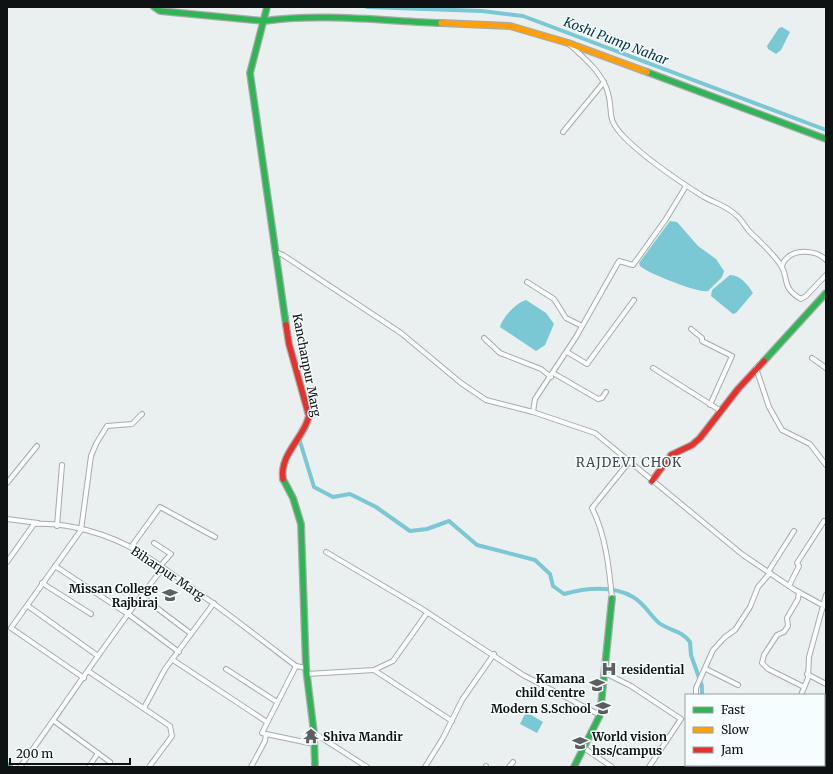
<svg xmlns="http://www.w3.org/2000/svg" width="833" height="774" font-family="Merriweather,serif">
	<rect width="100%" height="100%" fill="#eaefef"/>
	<g fill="#79c8d3">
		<path d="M782 27 790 32 781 50 776 54 768 49 767 46 779 28Z"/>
		<path d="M670 221 677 222 698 246 716 259 724 271 722 277 708 291C700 294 647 273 640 266L639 263Z"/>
		<path d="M730 275C740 275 748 285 753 293L736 313 733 314 711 296 712 290Z"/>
		<path d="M526 300 546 313 554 324 545 345 536 351 500 327C502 318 517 302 526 300Z"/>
		<path d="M526 712 543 722 537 733 520 724Z"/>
	</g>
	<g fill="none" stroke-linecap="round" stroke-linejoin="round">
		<g stroke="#79c8d3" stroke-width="4">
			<path d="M367 7 482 11 523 16 826 130"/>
			<path d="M298 435 314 487 333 497 350 494 376 507 410 531 427 529 449 521 477 545 535 560 550 574 553 586 564 594C585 588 613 585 633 597 644 603 650 615 659 623 670 631 681 630 690 642L691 655 702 686V695"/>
			<path d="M717 765 718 767"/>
		</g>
		<defs>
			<g id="street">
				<path d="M569 44C583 57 603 73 608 93 614 115 605 117 624 137 647 160 677 180 704 197 715 203 727 206 736 215 741 219 745 226 749 231 760 242 771 251 780 264 790 278 780 287 801 299L806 296 826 275"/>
				<path d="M563 132 604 82"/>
				<path d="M276 252 283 255 401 333 461 383 486 400 533 412 595 433 743 555 795 590 826 607"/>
				<path d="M782 266C783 263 784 260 787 258 796 249 817 250 826 260"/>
				<path d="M527 282 554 299 566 318 582 326"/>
				<path d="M691 329 702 338V341L732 356 710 405"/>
				<path d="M484 338 500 353 541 369 551 377"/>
				<path d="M567 352 587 364 634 300"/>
				<path d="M812 358 826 368"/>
				<path d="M653 368 721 411"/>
				<path d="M756 368 769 407 782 430 810 444 826 465"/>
				<path d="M553 373 598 399 602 398 606 392"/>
				<path d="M533 412 535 399 576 337 619 261 633 265 666 219 686 186"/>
				<path d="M7 483 37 446"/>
				<path d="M7 519 38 523"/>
				<path d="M57 526 62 465"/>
				<path d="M154 543 171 554 160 566"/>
				<path d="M131 547 160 507 215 537"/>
				<path d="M326 552 419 607 523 675 600 715"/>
				<path d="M7 562 34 524C68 522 109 534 139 552 155 561 171 573 186 584 224 610 260 639 296 666L306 668"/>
				<path d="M55 566 128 614 179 652"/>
				<path d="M768 572 794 531"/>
				<path d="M42 583 91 614"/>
				<path d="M789 586 799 566 797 563 824 521"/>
				<path d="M799 592 798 599 787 618 788 626 784 632 777 635 764 655 762 663 768 669 804 687"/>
				<path d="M141 596 190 633"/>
				<path d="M612 598C609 568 606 536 592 508L629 462"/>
				<path d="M28 606 98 656"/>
				<path d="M173 660 267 722"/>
				<path d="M226 669 277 702"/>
				<path d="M706 669 738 685"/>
				<path d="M374 670 452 721"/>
				<path d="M88 671 170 726 172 736 149 767"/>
				<path d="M605 673 631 686 681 719 649 767"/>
				<path d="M307 674 374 670 393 661 427 613"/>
				<path d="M807 674 826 684"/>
				<path d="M84 678 11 628 81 530 91 456 96 444 107 426 132 424 142 414"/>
				<path d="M696 695V688L713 650 725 637 735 630 750 607 758 587 770 573"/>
				<path d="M801 695 808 678 809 657 826 595"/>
				<path d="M144 708 165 669 214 603"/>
				<path d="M54 721 110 762"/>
				<path d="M314 733 367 767"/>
				<path d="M266 734 314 744"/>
				<path d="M584 748 612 767"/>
				<path d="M20 767C68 701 112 632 163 568"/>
				<path d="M89 767 98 753"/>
				<path d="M251 767 265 741 266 734 262 733 296 666"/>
				<path d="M425 767 443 738 462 700 494 654"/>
				<path d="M486 767V766"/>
				<path d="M509 767 513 762"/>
				<path d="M761 767 763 765"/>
			</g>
			<g id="fast">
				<path d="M154 7 160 11 264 21C318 13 386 21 441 23"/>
				<path d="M267 7 250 73 286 325"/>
				<path d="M647 72 826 139"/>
				<path d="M764 361 826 293"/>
				<path d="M283 479 293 498 301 524 306 668 314 733 315 767"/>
				<path d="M7 766 9 767"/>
				<path d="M574 767 600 715 612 598"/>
			</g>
			<path id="slow" d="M441 23 510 26 568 43 647 72"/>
			<g id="jam">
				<path d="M283 479C279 455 304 438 309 416L289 344 286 325"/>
				<path d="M652 481 671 455 692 445 700 438 738 389 764 361"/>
			</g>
		</defs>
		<use href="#street" stroke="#a7abab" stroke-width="6"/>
		<use href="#fast" stroke="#a7abab" stroke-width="8"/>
		<use href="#slow" stroke="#a7abab" stroke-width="8"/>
		<use href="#jam" stroke="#a7abab" stroke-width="8"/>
		<use href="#street" stroke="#fcfdfd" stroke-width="4"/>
		<use href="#fast" stroke="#30b455" stroke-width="5.5"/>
		<use href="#slow" stroke="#ff9f0a" stroke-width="5.5"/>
		<use href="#jam" stroke="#e5322d" stroke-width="5.5"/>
	</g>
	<defs>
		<symbol id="school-bare" viewBox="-9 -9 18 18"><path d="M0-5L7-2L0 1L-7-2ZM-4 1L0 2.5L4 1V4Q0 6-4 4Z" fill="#5c5f5f" stroke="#f6fdff" stroke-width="2.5" paint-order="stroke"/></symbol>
		<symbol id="hospital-bare" viewBox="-9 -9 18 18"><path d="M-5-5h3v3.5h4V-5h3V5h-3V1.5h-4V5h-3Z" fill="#5c5f5f" stroke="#f6fdff" stroke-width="2.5" paint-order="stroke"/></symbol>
		<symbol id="temple-bare" viewBox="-9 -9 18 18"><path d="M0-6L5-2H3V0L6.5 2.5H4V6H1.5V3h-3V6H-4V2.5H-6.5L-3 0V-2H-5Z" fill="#5c5f5f" stroke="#f6fdff" stroke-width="2.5" paint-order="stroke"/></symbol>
	</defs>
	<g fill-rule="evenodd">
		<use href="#school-bare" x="159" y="584" width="22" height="22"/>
		<use href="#hospital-bare" x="598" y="658" width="22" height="22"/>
		<use href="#school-bare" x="586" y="674" width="22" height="22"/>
		<use href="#school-bare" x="592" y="697" width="22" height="22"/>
		<use href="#temple-bare" x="300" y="725" width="22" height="22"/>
		<use href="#school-bare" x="569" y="732" width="22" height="22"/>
	</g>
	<g text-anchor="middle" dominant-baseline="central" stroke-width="3" stroke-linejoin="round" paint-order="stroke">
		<g font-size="12" fill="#0f1212" stroke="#f6fdff">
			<text transform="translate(307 365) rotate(79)">Kanchanpur Marg</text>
			<text transform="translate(168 573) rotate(34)">Biharpur Marg</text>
		</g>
		<g font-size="12" font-weight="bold" fill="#0f1212" stroke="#f6fdff" text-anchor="end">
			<text x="158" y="588">Missan College<tspan x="158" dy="14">Rajbiraj</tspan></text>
			<text x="621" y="669" text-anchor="start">residential</text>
			<text x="585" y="678">Kamana<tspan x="585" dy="14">child centre</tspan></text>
			<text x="591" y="708">Modern S.School</text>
			<text x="323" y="736" text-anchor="start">Shiva Mandir</text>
			<text x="592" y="736" text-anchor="start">World vision<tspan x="592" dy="14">hss/campus</tspan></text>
		</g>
		<g font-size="13" font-style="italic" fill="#00363d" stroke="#f6fdff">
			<text transform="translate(616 41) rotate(21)">Koshi Pump Nahar</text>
		</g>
		<g font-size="13" letter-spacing="1" fill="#444a4b" stroke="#f6fdff">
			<text x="629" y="462">RAJDEVI CHOK</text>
		</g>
	</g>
	<rect width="833" height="774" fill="none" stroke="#0f1212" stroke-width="16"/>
	<rect x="685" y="694" width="140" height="72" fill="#f6fdff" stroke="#9a9fa0"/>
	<rect x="693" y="707" width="20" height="6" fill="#30b455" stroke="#9a9fa0"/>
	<text x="721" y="714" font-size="12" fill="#0f1212">Fast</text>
	<rect x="693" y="727" width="20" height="6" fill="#ff9f0a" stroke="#9a9fa0"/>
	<text x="721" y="734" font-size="12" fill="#0f1212">Slow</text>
	<rect x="693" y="747" width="20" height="6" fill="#e5322d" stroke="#9a9fa0"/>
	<text x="721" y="754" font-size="12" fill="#0f1212">Jam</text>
	<path d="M10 758v6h120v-6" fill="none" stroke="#0f1212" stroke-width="2"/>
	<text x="16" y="758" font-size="12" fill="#0f1212" stroke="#f6fdff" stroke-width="3" paint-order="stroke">200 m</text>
</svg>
